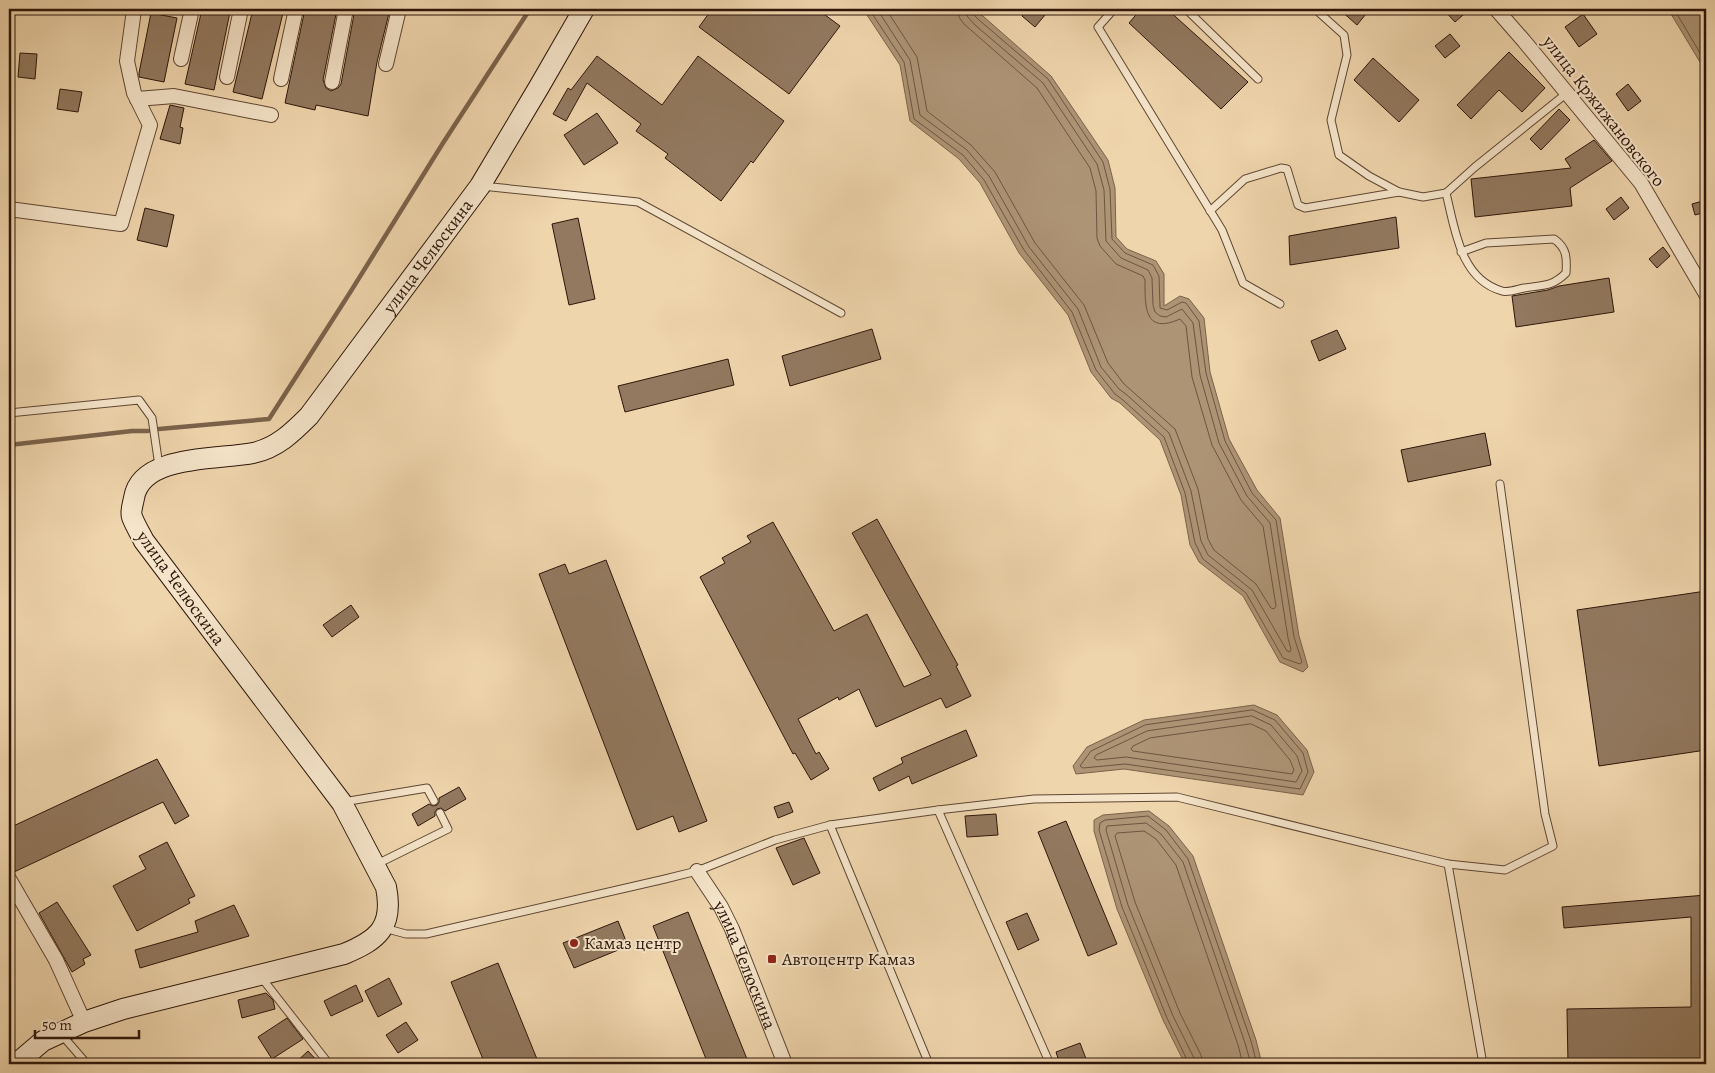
<svg xmlns="http://www.w3.org/2000/svg" width="1715" height="1073" font-family="Alegreya,serif">
	<rect width="100%" height="100%" fill="#efd5ac"/>
	<filter id="stains"><feTurbulence type="fractalNoise" baseFrequency=".004" numOctaves="4"/><feColorMatrix values="0 0 0 0 .2 0 0 0 0 .09 0 0 0 0 .02 0 0 0 .5 -.17"/></filter>
	<radialGradient id="worn" r=".72"><stop offset=".6" stop-color="#630" stop-opacity="0"/><stop offset="1" stop-color="#630" stop-opacity=".3"/></radialGradient>
	<g fill="#ad9475" stroke="#7a624b">
		<path d="M863 9H975L1051 76 1108 160 1115 188 1116 237 1127 249 1156 261 1164 274V306L1180 296 1189 299 1204 318 1210 372 1229 439 1257 490 1280 518 1299 636 1308 667 1303 672 1280 662 1243 596 1199 562 1190 545 1181 495 1160 440 1120 403 1111 398 1091 372 1068 315 1019 253 980 183 959 159 910 121 900 65Z"/>
		<path d="M1668 9H1706V72Z"/>
		<path d="M1254 705 1277 715 1307 750 1314 772 1303 795 1124 769 1076 774 1073 766 1087 747 1144 720Z"/>
		<path d="M1149 811 1169 826 1193 856 1256 1040 1262 1064H1185L1163 1020 1117 909 1094 831V820L1103 815Z"/>
	</g>
	<g fill="none" stroke-linecap="round" stroke-linejoin="round">
		<g stroke="#6d5540" stroke-width="1">
			<path d="M869 9 904 62 914 119 963 155 984 180 1024 250 1072 312 1096 370 1115 394 1123 400 1164 437 1185 493 1195 543 1203 559 1246 593 1283 658 1300 664 1302 662 1294 637 1276 520 1252 493 1225 441 1206 373 1199 321 1186 303 1182 302 1167 310 1160 308 1159 276 1153 265 1125 253 1112 239 1110 189 1103 162 1048 79 979 20 972 13V9"/>
			<path d="M877 9 910 60 920 115 967 150 989 176 1029 247 1078 309 1101 367 1119 389 1127 395 1169 433 1191 491 1201 541 1208 555 1252 590 1287 651 1290 652 1291 649 1288 638 1270 523 1247 496 1219 443 1200 375 1193 323 1182 309 1166 317 1160 316 1155 312 1153 305 1152 278 1148 270 1121 258 1106 241 1104 190 1097 164 1043 83 975 25 967 16 965 9"/>
			<path d="M886 9 917 57 927 111 971 145 995 172 1035 243 1084 305 1108 363 1124 384 1175 429 1198 489 1208 539 1214 550 1256 584 1271 608 1274 609 1276 606 1263 526 1241 500 1212 445 1192 377 1186 326 1180 319C1144 335 1145 307 1145 280L1143 276 1116 264 1100 246 1097 238 1096 191 1090 168 1037 88 964 24 959 17 958 9"/>
			<path d="M1674 9 1706 63"/>
			<path d="M1253 710 1275 720 1303 753 1308 772 1300 789 1125 764 1083 768 1080 766 1091 751 1145 725Z"/>
			<path d="M1252 716 1271 725 1297 756 1302 771 1296 782 1126 757 1097 760 1094 758 1096 755 1147 731Z"/>
			<path d="M1251 724 1266 731 1290 760 1294 770 1292 774 1133 751 1131 749 1133 746 1150 738Z"/>
			<path d="M1189 1064 1167 1018 1122 907 1099 830 1100 823 1105 820 1148 816 1166 830 1188 859 1251 1041 1257 1064"/>
			<path d="M1195 1064 1194 1058 1173 1016 1128 905 1106 830 1107 826 1146 823 1161 834 1183 862 1245 1043 1251 1064"/>
			<path d="M1203 1064 1201 1055 1180 1013 1135 902 1115 836 1117 833 1144 831 1156 839 1176 865 1238 1045 1243 1064"/>
		</g>
		<g stroke="#7a624b" stroke-width="4.5">
			<path d="M159 429 269 419 351 291 443 143 530 9"/>
			<path d="M9 445 132 431H148"/>
		</g>
	</g>
	<g fill="#92795f" stroke="#2d160b">
		<path d="M202 9H215L230 12 214 90 185 84Z"/>
		<path d="M253 9H284L262 99 233 92Z"/>
		<path d="M305 9H337L323 80 326 88 331 91 338 88 341 84 355 9H390L377 62 368 116 316 105 315 110 285 103Z"/>
		<path d="M712 9H817L840 26 789 94 699 27Z"/>
		<path d="M1028 9H1050L1035 27 1022 16Z"/>
		<path d="M1141 9H1167L1248 82 1221 109 1129 23Z"/>
		<path d="M1339 9H1370L1357 25Z"/>
		<path d="M1443 9H1470L1455 22Z"/>
		<path d="M151 13 177 18 164 82 139 77V73Z"/>
		<path d="M1583 14 1597 34 1579 47 1565 27Z"/>
		<path d="M1450 34 1460 46 1445 58 1435 46Z"/>
		<path d="M1509 52 1545 88 1522 112 1499 90 1471 119 1457 105Z"/>
		<path d="M20 53 37 54 35 79 18 77Z"/>
		<path d="M597 56 662 105 698 56 784 121 753 163 751 161 721 201 665 158 668 154 636 131 641 124 587 83 566 121 553 114 568 88 571 90Z"/>
		<path d="M1373 58 1419 100 1399 122 1354 80Z"/>
		<path d="M1628 84 1641 101 1628 111 1616 94Z"/>
		<path d="M60 89 82 92 78 112 57 109Z"/>
		<path d="M170 105 184 108 180 127 183 128 180 144 160 139Z"/>
		<path d="M1559 109 1570 120 1541 150 1530 139Z"/>
		<path d="M597 113 618 143 584 165 564 135Z"/>
		<path d="M1594 140 1612 161 1570 188 1572 206 1475 217 1471 179 1571 168 1565 159Z"/>
		<path d="M1621 197 1629 208 1614 220 1606 209Z"/>
		<path d="M1706 200V212L1695 215 1692 204Z"/>
		<path d="M145 208 174 215 167 247 137 240Z"/>
		<path d="M1396 217 1399 248 1290 265 1289 236Z"/>
		<path d="M578 218 595 299 569 305 552 224Z"/>
		<path d="M1663 247 1670 256 1657 268 1649 259Z"/>
		<path d="M1609 278 1614 312 1516 327 1512 296 1548 290 1559 286Z"/>
		<path d="M872 329 881 359 790 386 782 356Z"/>
		<path d="M1337 330 1346 349 1319 361 1311 341Z"/>
		<path d="M728 359 734 385 625 412 618 386Z"/>
		<path d="M1485 433 1491 465 1408 482 1401 450Z"/>
		<path d="M877 519 958 665 956 666 971 696 946 708 941 698 876 727 859 689 839 700 838 697 798 719 816 754 819 752 829 769 811 780 795 753 793 754 700 577 725 563 722 558 751 542 747 536 773 522 834 631 867 614 904 687 931 675 852 533Z"/>
		<path d="M606 560 707 821 679 832 673 816 637 830 539 574 565 564 569 574Z"/>
		<path d="M1706 591V750L1599 766 1577 610Z"/>
		<path d="M351 605 359 617 332 637 323 625Z"/>
		<path d="M966 730 977 756 912 784 909 776 879 791 873 778 903 763 901 758Z"/>
		<path d="M157 759 189 816 175 824 163 802 14 872 9 870V828Z"/>
		<path d="M459 787 466 799 445 811 441 808 437 809 435 812V816L418 826 412 814 429 804 433 806 437 805 439 802V798Z"/>
		<path d="M789 802 793 812 778 818 774 807Z"/>
		<path d="M996 814 998 835 967 837 965 816Z"/>
		<path d="M1066 821 1117 944 1088 956 1038 832Z"/>
		<path d="M804 838 820 873 793 885 776 848Z"/>
		<path d="M167 842 195 896 188 899 190 903 137 931 113 886 146 869 139 856Z"/>
		<path d="M1706 895V1064H1568L1567 1009 1691 1007V917L1564 928 1562 907Z"/>
		<path d="M57 902 91 955 83 959 85 964 72 972 39 913Z"/>
		<path d="M234 905 249 936 140 968 135 950 198 932 195 921Z"/>
		<path d="M688 912 749 1064H708L653 926Z"/>
		<path d="M1027 913 1039 940 1018 950 1006 922Z"/>
		<path d="M618 921 628 946 574 968 563 943Z"/>
		<path d="M498 963 539 1064H485L451 982Z"/>
		<path d="M389 978 402 1004 378 1017 365 991Z"/>
		<path d="M356 985 363 1001 331 1016 324 1001Z"/>
		<path d="M266 993 273 1000 275 1009 242 1018 238 1000Z"/>
		<path d="M287 1018 303 1039 272 1059 258 1037Z"/>
		<path d="M406 1022 418 1040 398 1053 386 1035Z"/>
		<path d="M1080 1043 1088 1064H1060L1056 1052Z"/>
		<path d="M308 1051 320 1064H294Z"/>
	</g>
	<g fill="none" stroke-linecap="round" stroke-linejoin="round">
		<defs>
			<g id="lane">
				<path d="M1114 9 1098 27 1222 230 1243 283 1280 304"/>
				<path d="M1186 9 1258 79"/>
				<path d="M1315 9 1344 35 1347 55 1331 120 1339 155 1369 176 1399 192 1423 197 1446 193 1475 167 1567 93"/>
				<path d="M482 186 638 202 841 313"/>
				<path d="M1446 193C1455 229 1460 279 1502 291 1508 293 1518 289 1524 288 1543 285 1552 287 1566 273 1567 258 1567 248 1554 239L1486 243 1461 252"/>
				<path d="M1210 211 1245 179 1281 168 1287 169 1298 205 1305 208 1399 192"/>
				<path d="M9 413 139 400 152 418 159 466"/>
				<path d="M343 802 427 788 434 801"/>
				<path d="M938 810 1050 1064"/>
				<path d="M830 825 929 1064"/>
				<path d="M1448 864 1483 1064"/>
				<path d="M375 865 448 829 440 813"/>
				<path d="M384 928 406 934H426L665 879 697 871 775 840 830 825 938 810 1034 799 1177 797 1448 864 1505 870 1553 846 1545 814 1500 484"/>
				<path d="M261 977 329 1064"/>
				<path d="M61 1034 87 1064"/>
			</g>
			<g id="street">
				<path d="M1496 9 1524 41 1641 183 1706 294"/>
				<path d="M181 59 192 9"/>
				<path d="M386 64 399 9"/>
				<path d="M227 77 241 9"/>
				<path d="M281 79 296 9"/>
				<path d="M332 82 346 9"/>
				<path d="M137 99 174 96 271 115"/>
				<path d="M9 209 121 224 150 125 134 93 127 61 134 10 132 9"/>
				<path id="s1" d="M697 871 721 907 732 929 785 1064"/>
				<path d="M9 879 56 960 84 1022"/>
			</g>
			<g id="secondary">
				<path id="s2" d="M16 1064 43 1041 84 1022 123 1009 344 954C378 940 394 927 386 887L342 803 144 541C140 533 135 525 132 517 130 512 133 504 134 498 141 454 219 460 253 453 277 448 293 432 309 416L480 186 539 87 584 9"/>
			</g>
		</defs>
		<use href="#lane" stroke="#5e4633" stroke-width="9"/>
		<use href="#street" stroke="#5e4633" stroke-width="16"/>
		<use href="#secondary" stroke="#2d160b" stroke-width="22"/>
		<use href="#lane" stroke="#f5e4c9" stroke-width="7"/>
		<use href="#street" stroke="#f5e4c9" stroke-width="14"/>
		<use href="#secondary" stroke="#f5e4c9" stroke-width="20"/>
	</g>
	<g fill="#8f2418" stroke="#f5e4c9" stroke-width="2">
		<circle cx="574" cy="943" r="5"/>
		<rect x="767" y="954" width="10" height="10" rx="2.5"/>
	</g>
	<g text-anchor="middle" dominant-baseline="central" stroke-width="4" stroke-linejoin="round" paint-order="stroke">
		<g font-size="18" fill="#2d160b" stroke="#f5e4c9">
			<text transform="translate(1604 111) rotate(52)">улица Кржижановского</text>
			<text stroke="none"><textPath href="#s2" startOffset="1311">улица Челюскина</textPath></text>
			<text transform="translate(181 588) rotate(54)">улица Челюскина</text>
			<text stroke="none"><textPath href="#s1" startOffset="106">улица Челюскина</textPath></text>
		</g>
		<g font-size="18" fill="#2d160b" stroke="#f5e4c9" text-anchor="start">
			<text x="584" y="943">Камаз центр</text>
			<text x="782" y="959">Автоцентр Камаз</text>
		</g>
	</g>
	<rect width="1715" height="1073" fill="none" stroke="#efd5ac" stroke-width="30"/>
	<rect x="10" y="10" width="1695" height="1053" fill="none" stroke="#2d160b" stroke-width="2.5"/>
	<rect x="15" y="15" width="1685" height="1043" fill="none" stroke="#2d160b"/>
	<path d="M35 1030v8h104v-8" fill="none" stroke="#2d160b" stroke-width="2.5"/>
	<text x="42" y="1030" font-size="15" fill="#2d160b" stroke="#f5e4c9" stroke-width="4" paint-order="stroke">50 m</text>
	<rect width="100%" height="100%" filter="url(#stains)"/>
	<rect width="100%" height="100%" fill="url(#worn)"/>
</svg>
